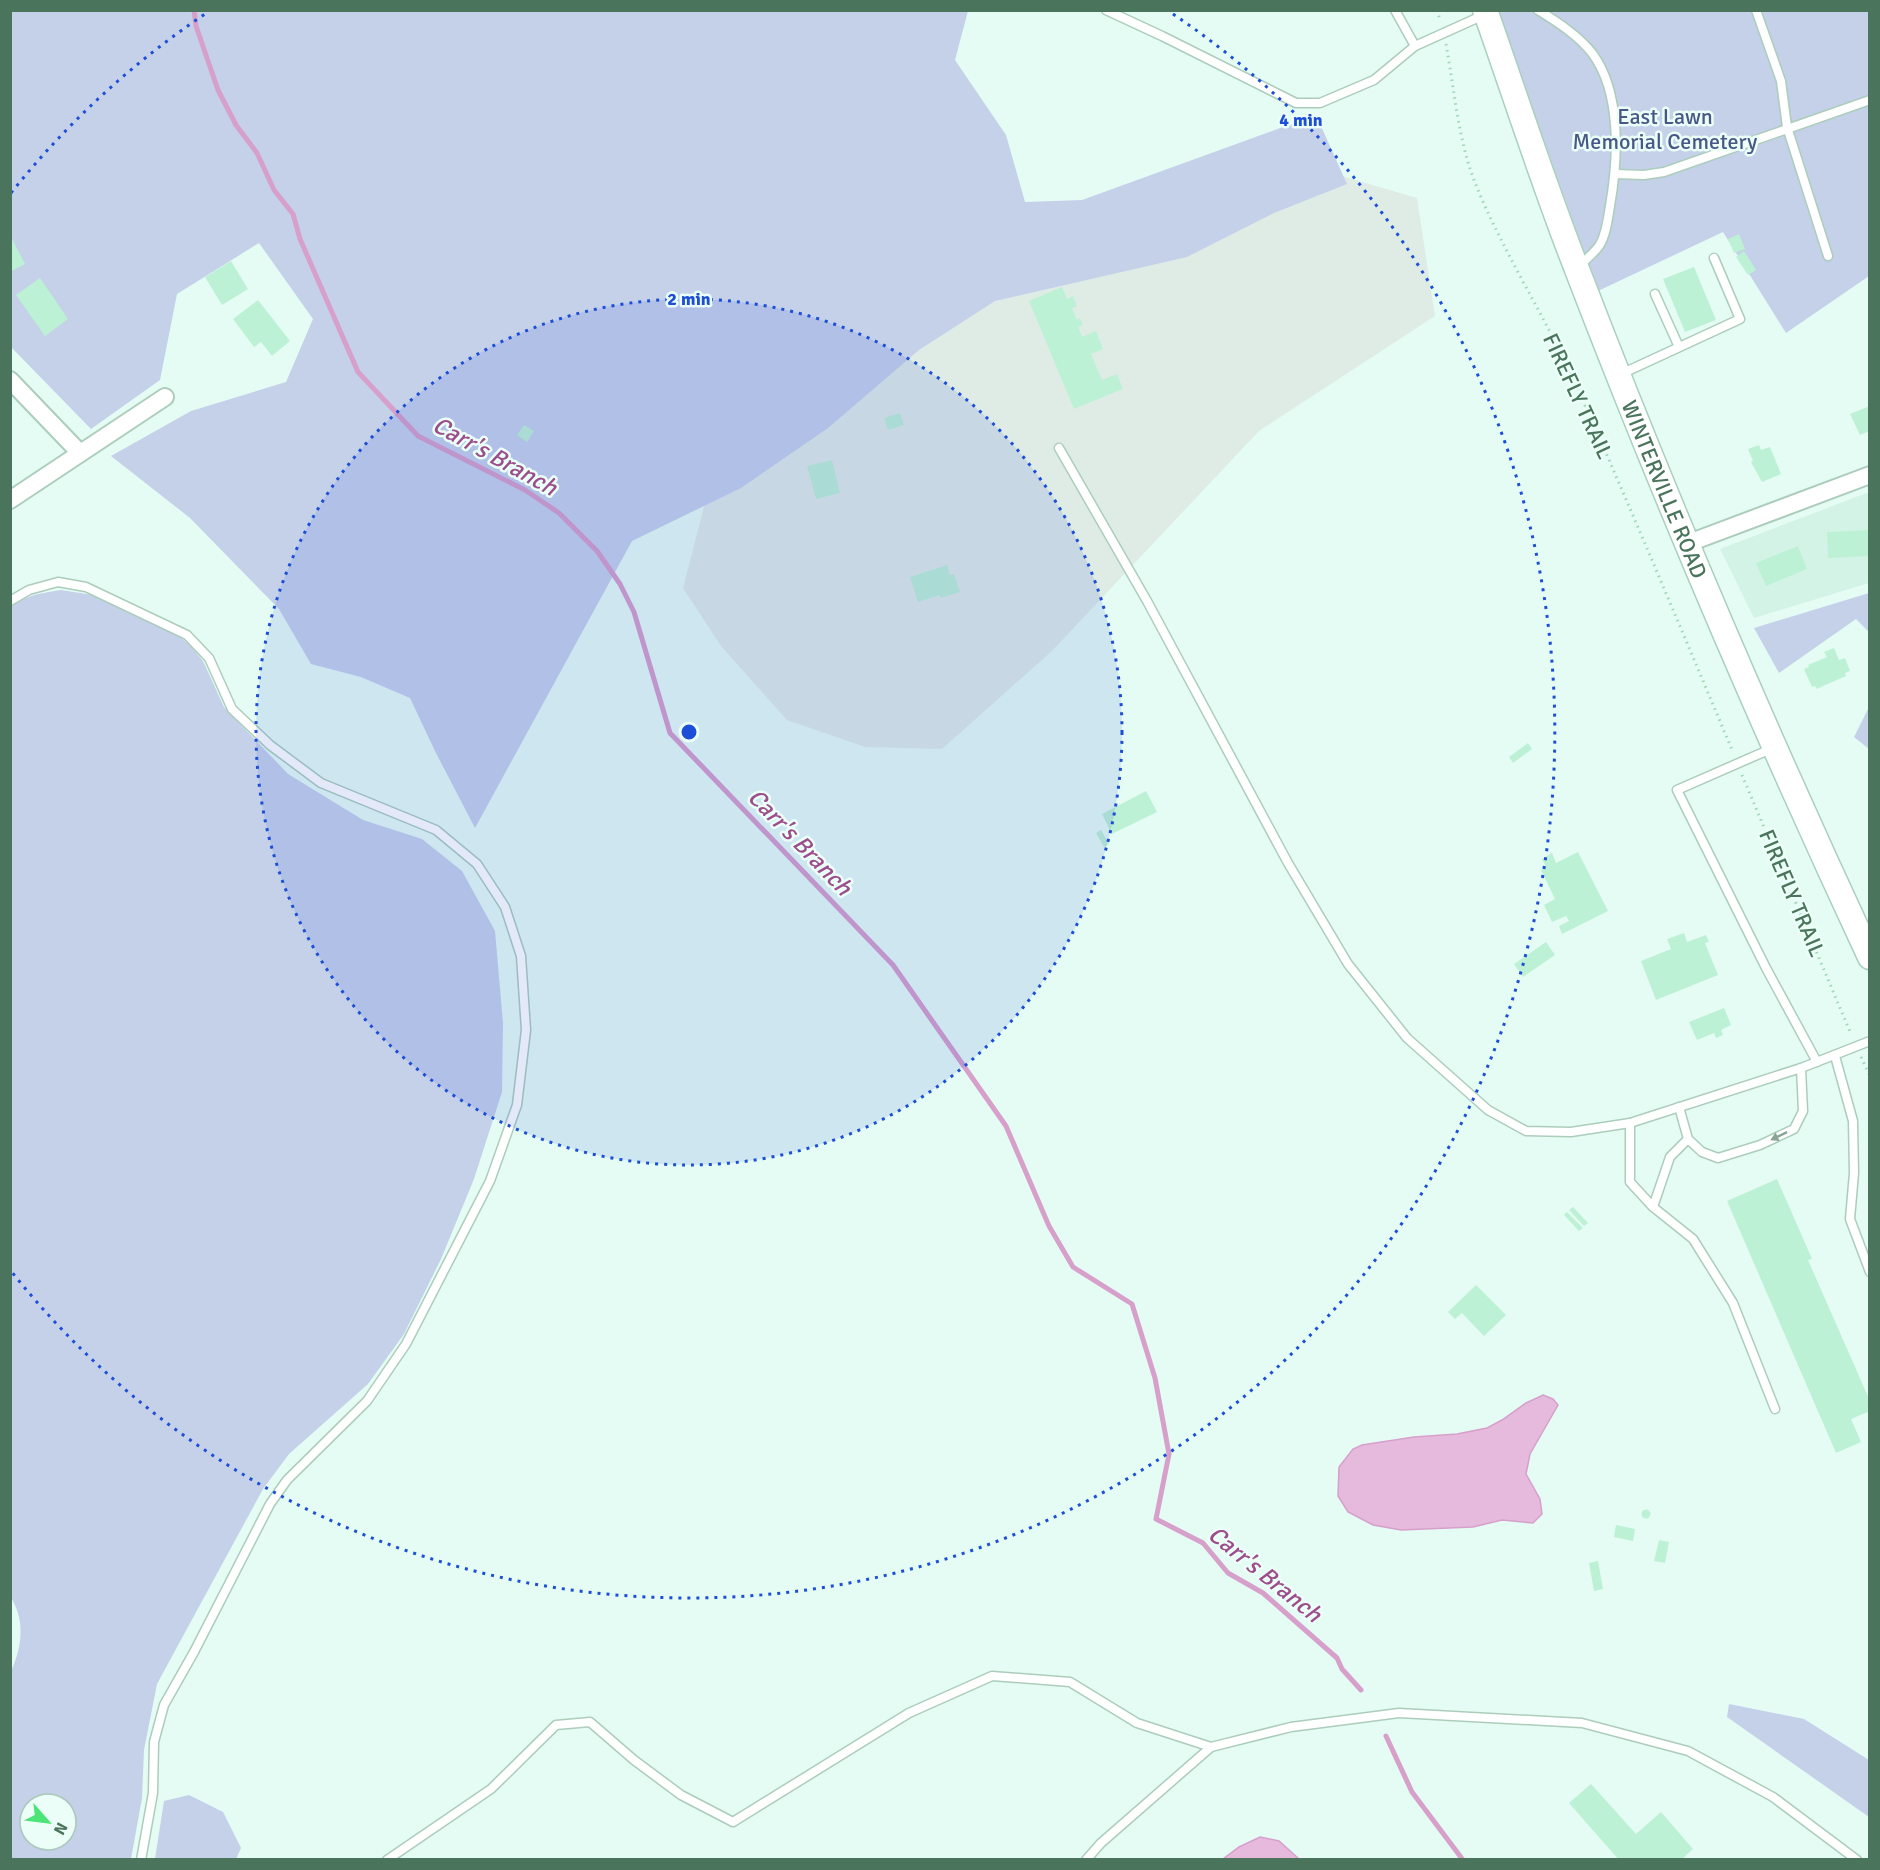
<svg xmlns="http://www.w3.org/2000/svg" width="1880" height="1870" font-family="Signika,sans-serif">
	<rect width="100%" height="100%" fill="#e5fcf4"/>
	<path fill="#d4f3e7" d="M1869 492V583L1754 618 1720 549Z"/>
	<path fill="#dfece6" d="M1335 174 1417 198 1435 316 1259 431 1052 651 942 749 865 747 787 720 721 646 683 588 706 499 984 293Z"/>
	<g fill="#c4d1e9" fill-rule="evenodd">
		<path d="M10 11H968L955 60 1006 135 1025 202 1082 200 1316 115 1347 184 1274 213 1187 257 995 301 919 350 828 428 741 488 632 541 475 828 435 751 410 698 361 677 311 664 279 609 190 518 111 456 191 411 286 382 313 319 259 243 177 294 160 380 91 429 11 347Z"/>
		<path d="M1497 11H1869V276L1786 333 1723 232 1598 291Z"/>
		<path d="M61 590 93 595 175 633 190 645 203 661 224 707 288 774 363 820 422 839 462 871 495 931 503 1023 502 1092 474 1179 441 1259 404 1334 368 1384 289 1454 263 1489 157 1684 144 1750 142 1798 131 1859H11L10 1673C22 1649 26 1620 10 1596V608C24 595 43 593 61 590ZM30 1804H66V1840H30Z"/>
		<path d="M1869 593V632L1856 619 1779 673 1754 628Z"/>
		<path d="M1869 707V749L1854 737Z"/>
		<path d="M1729 1704 1804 1719 1869 1760V1817L1727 1717Z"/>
		<path d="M189 1795 223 1812 241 1848 236 1859H155L164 1801Z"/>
	</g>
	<g fill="#e5badd" stroke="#d7a0cb" stroke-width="1.5">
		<path d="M1543 1395 1553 1399 1558 1405 1530 1454 1526 1474 1540 1499 1542 1514 1533 1523 1502 1520 1473 1527 1401 1530 1373 1525 1348 1512 1338 1496 1339 1467 1353 1449 1362 1445 1414 1437 1457 1434 1487 1428 1502 1420 1526 1403Z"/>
		<path d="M1260 1837 1279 1841 1299 1859H1223L1239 1847Z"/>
	</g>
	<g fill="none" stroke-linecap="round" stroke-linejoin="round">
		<g stroke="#d7a0cb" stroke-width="5">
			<path d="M194 10 196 26 218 90 236 125 257 153 274 190 293 214 300 239 358 372 418 436 525 490 559 513 597 551 620 584 634 612 670 733 893 965 1006 1126 1049 1226 1073 1267 1132 1304 1155 1378 1169 1454 1156 1519 1203 1543 1228 1573 1263 1593 1337 1658 1342 1669 1361 1690"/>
			<path d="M1386 1736 1412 1792 1463 1860"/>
		</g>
	</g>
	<g fill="#bdf1d5">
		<path d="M1739 234 1745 249 1734 253 1728 239Z"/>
		<path d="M10 235 25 264 10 272Z"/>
		<path d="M1744 251 1756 270 1748 275 1736 257Z"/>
		<path d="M231 261 248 289 222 305 205 277Z"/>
		<path d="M1694 267 1716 320 1685 332 1663 279Z"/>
		<path d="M40 278 68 319 45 336 16 295Z"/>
		<path d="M1062 287 1067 299 1073 296 1077 306 1072 308 1077 320 1080 318 1083 325 1078 327 1082 337 1096 331 1103 349 1091 354 1102 380 1117 374 1123 389 1074 409 1029 301Z"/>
		<path d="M258 300 290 341 272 356 261 342 254 347 233 319Z"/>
		<path d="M1870 406V431L1860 435 1850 414Z"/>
		<path d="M900 413 904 425 888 430 884 418Z"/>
		<path d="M524 425 534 431 527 442 517 435Z"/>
		<path d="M1759 445 1761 450 1770 447 1781 474 1762 482 1751 462 1753 461 1748 449Z"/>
		<path d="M832 460 840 493 816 499 807 466Z"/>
		<path d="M1870 530V556L1828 558 1827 532Z"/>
		<path d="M1798 546 1807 569 1766 586 1756 563Z"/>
		<path d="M947 565 950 575 954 574 960 592 940 598V595L918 602 910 577Z"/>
		<path d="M1834 648 1839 660 1845 658 1850 671 1845 673 1846 676 1823 686 1817 689 1815 686 1812 687 1804 669 1809 667 1808 665 1827 657 1824 652Z"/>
		<path d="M1528 743 1532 749 1513 763 1509 757Z"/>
		<path d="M1146 791 1157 812 1112 834 1102 814Z"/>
		<path d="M1101 830 1109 844 1104 847 1096 833Z"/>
		<path d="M1578 852 1608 911 1562 934 1559 926 1569 921 1566 916 1552 922 1544 905 1555 899 1541 870 1546 867 1542 859 1552 853 1556 863Z"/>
		<path d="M1684 933 1687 942 1706 935 1709 942 1705 943 1718 975 1656 1000 1641 961 1671 949 1667 939Z"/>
		<path d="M1546 942 1555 955 1523 977 1514 964Z"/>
		<path d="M1724 1008 1731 1025 1721 1030 1723 1035 1716 1038 1714 1033 1697 1040 1689 1022Z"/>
		<path d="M1777 1179 1812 1259 1808 1260 1870 1401V1411L1851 1419 1861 1442 1836 1453 1727 1201Z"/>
		<path d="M1573 1207 1588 1223 1584 1226 1569 1210Z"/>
		<path d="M1567 1212 1583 1228 1579 1231 1564 1215Z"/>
		<path d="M1476 1285 1506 1315 1484 1336 1462 1313 1455 1319 1448 1312Z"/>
		<circle cx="1646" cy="1514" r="4.5"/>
		<path d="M1616 1525 1635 1529 1633 1541 1614 1537Z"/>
		<path d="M1659 1540 1669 1542 1665 1563 1654 1561Z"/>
		<path d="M1598 1561 1603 1589 1594 1591 1589 1563Z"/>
		<path d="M1591 1784 1636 1834 1661 1812 1693 1849 1681 1860H1619L1569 1803Z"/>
	</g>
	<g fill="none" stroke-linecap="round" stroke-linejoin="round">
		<defs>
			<g id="lane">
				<path d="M1106 10 1162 36 1296 103H1320L1374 80 1415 46 1486 14"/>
				<path d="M1395 10 1415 46"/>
				<path d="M1538 10C1557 22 1578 35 1592 53 1622 93 1618 160 1610 206 1608 218 1606 236 1599 246 1594 253 1586 259 1580 266"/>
				<path d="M1756 10 1781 81 1787 127 1828 256"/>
				<path d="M1615 174 1644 175 1664 172 1870 100"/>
				<path d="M1655 294 1679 347"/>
				<path d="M1621 374 1740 319 1714 258"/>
				<path d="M1059 448 1147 601 1288 863 1348 964 1407 1038 1488 1110 1526 1131 1571 1132 1630 1123 1801 1068 1870 1041"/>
				<path d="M10 601 29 590 58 582 86 587 187 635 209 658 232 709 270 745 321 783 436 830 477 864 505 907 521 956 526 1030 517 1105 490 1181 406 1344 367 1401 287 1480 270 1504 194 1652 164 1705 154 1742 153 1793 141 1860"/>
				<path d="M1773 748 1677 790 1766 968 1817 1062"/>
				<path d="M1835 1056 1853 1121 1854 1173 1850 1219 1870 1272"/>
				<path d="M1679 1107 1688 1139 1702 1152 1718 1158 1760 1145 1794 1129 1803 1111 1801 1068"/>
				<path d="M1630 1123V1182L1653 1207"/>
				<path d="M1688 1139 1670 1157 1653 1207 1693 1239 1733 1303 1775 1409"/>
				<path d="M387 1860 491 1789 556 1725 590 1722 634 1760 681 1795 733 1822 909 1713 992 1676 1070 1682 1137 1723 1211 1747"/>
				<path d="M1086 1860 1101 1843 1211 1747 1291 1727 1399 1713 1582 1723 1688 1751 1773 1797 1857 1860"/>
			</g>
			<g id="street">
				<path d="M10 380 80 453"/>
				<path d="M10 500 165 397"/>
				<path d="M1686 544 1870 475"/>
			</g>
			<g id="secondary">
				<path id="s1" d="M1485 10C1516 98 1544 186 1578 272 1667 504 1765 732 1870 957"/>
			</g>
		</defs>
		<use href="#lane" stroke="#accdbc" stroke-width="11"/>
		<use href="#street" stroke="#accdbc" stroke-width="20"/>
		<use href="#secondary" stroke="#a9d0bd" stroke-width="27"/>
		<g stroke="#a0d6b8" stroke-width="3" stroke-dasharray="1.5 4.5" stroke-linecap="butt">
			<path d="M1437 10 1440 20"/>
			<path d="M1446 44C1455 93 1458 143 1478 190 1506 257 1546 318 1576 385 1630 506 1681 629 1733 752"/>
			<path d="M1742 775 1851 1034"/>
			<path d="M1861 1057 1870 1076"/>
		</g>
		<use href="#lane" stroke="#fff" stroke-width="8"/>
		<use href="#street" stroke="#fff" stroke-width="16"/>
		<use href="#secondary" stroke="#fff" stroke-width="24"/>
	</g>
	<defs><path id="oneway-solid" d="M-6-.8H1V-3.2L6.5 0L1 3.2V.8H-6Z" transform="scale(1.5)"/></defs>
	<use fill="#89a595" href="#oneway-solid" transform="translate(1779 1136) rotate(154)"/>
	<circle cx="689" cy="732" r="433" fill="#1d4ed8" fill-opacity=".12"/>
	<g fill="none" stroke="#1d4ed8" stroke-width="3" stroke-dasharray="3 6">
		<circle cx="689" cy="732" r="433"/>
		<path d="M11 193A866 866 0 0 1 205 14M1173 14A866 866 0 1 1 11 1271"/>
	</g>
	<g text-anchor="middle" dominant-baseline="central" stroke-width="5" stroke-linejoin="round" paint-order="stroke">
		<g font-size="22" fill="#485786" stroke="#ebfff8">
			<text x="1665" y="116">East Lawn<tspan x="1665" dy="25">Memorial Cemetery</tspan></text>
		</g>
		<g font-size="22" fill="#4a755c" stroke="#ebfff8">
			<text transform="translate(1578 396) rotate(65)">FIREFLY TRAIL</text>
			<text stroke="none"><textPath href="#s1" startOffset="512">WINTERVILLE ROAD</textPath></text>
			<text transform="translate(1792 893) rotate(67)">FIREFLY TRAIL</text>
		</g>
		<g font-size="24" font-style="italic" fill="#9d4d8b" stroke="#ebfff8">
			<text transform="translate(495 456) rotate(29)">Carr's Branch</text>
			<text transform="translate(800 842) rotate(46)">Carr's Branch</text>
			<text transform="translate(1265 1574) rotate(39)">Carr's Branch</text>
		</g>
	</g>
	<circle cx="689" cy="732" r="9" fill="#1d4ed8" stroke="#ebfff8" stroke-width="3"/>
	<g font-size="18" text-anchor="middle" font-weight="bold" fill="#1d4ed8" stroke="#ebfff8" stroke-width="5" stroke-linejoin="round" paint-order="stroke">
		<text x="1301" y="126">4 min</text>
		<text x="689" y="305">2 min</text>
	</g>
	<rect width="1880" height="1870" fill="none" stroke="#4a755c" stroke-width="24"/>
	<g transform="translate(48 1822) rotate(118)"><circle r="28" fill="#ebfff8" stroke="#abc8ba" stroke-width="1.5"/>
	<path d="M0-4.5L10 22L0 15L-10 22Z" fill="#4ce477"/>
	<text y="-9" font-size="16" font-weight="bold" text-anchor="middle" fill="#4a755c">N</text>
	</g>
</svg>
